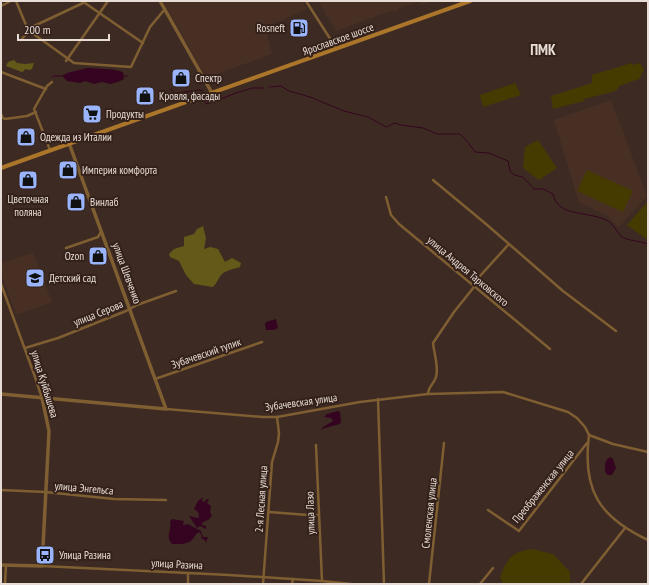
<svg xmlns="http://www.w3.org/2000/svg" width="649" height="585" font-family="'PT Sans Narrow',sans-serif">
	<rect width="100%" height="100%" fill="#3d2b23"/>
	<g fill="#482f24">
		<path d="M163 1H302L307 9 265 27 272 54 206 78Z"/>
		<path d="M318 1H433L421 5 419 1 397 9V11L395 12 393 10 336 31Z"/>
		<path d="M611 100 647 196 619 227 607 216 579 202 554 120Z"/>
		<path d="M33 253 52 302 16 315 1 273V263Z"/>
	</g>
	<g fill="#453b01">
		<path d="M632 63 633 65 640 63 644 70 639 79 619 86 618 89 612 92 584 99V101L553 109 551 96 592 83V75Z"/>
		<path d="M515 83 521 95 483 107 480 95Z"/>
		<path d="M538 140 557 168 539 180 523 168 525 147Z"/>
		<path d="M587 170 633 191 623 212 577 191Z"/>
		<path d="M648 201V240L627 225Z"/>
		<path d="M532 549 553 554 570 572V584H503L500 577C507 559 511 552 532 549Z"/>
	</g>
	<g fill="#645918">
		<path d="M14 60 17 63 25 64 34 63 32 69 29 70 25 69 24 71 22 72 6 66 8 62Z"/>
		<path d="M203 226 206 238 204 249 210 247 218 249 225 262 232 258 241 263 240 267C234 269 226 270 221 275 218 279 217 283 213 287L194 284 186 275 179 261 170 257 169 254 174 249 184 246V237L194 234 197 229Z"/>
	</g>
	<g fill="#350420">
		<path d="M87 68C99 69 111 68 123 72L124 79 118 82 110 84 102 82 94 84 85 81 80 83 67 81 62 76 67 73Z"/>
		<path d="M276 319 278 328 274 330H266L265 324 266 322Z"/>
		<path d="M338 411 340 412 341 422 340 424 325 428 321 430 323 427 333 421 331 418 324 417 327 414Z"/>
		<path d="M610 457 613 459 616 468 612 475H609L606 474C604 467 604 461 610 457Z"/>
		<path d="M203 497 202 501 204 502 207 499H209L207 503 211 506 210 512 212 516 208 520 203 522 202 525 206 526V529L200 526 197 528 189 516 198 518 199 516 198 512 194 509 198 501Z"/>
		<path d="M172 519 184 521 183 525 188 524 201 531 203 537H208L206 543 205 540 202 539 201 534 199 532C195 534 195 537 192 540 186 545 179 544 172 544 165 536 172 530 170 522Z"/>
	</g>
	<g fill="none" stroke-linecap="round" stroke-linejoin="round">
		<g stroke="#350420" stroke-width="1">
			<path d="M124 76H128"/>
			<path d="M52 77 54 76H62"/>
			<path d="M269 87 281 86 289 91 310 97 344 111 368 117 386 127 395 123 401 125 423 128 437 134H460L467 141 475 152 489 153 508 161 510 171 514 175 523 177 534 189H543L553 194C554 197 555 201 557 203 565 215 593 213 606 220 613 223 616 231 621 236 627 241 641 241 648 244"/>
			<path d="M171 89 175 93 199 90 203 91"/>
			<path d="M218 100 236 93 252 88H263"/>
			<path d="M205 104 213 102"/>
		</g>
		<g stroke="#7f5e32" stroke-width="2.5">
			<path d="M16 1 28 30 74 63 131 67 150 27 165 9"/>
			<path d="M82 1 143 43"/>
			<path d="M306 1 336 48"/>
			<path d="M1 6 11 1"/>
			<path d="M21 40 32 27 83 3"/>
			<path d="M66 61 108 1"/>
			<path d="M1 72 46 89"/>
			<path d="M1 114 3 118 5 119 27 116 36 112"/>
			<path d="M50 150 34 109 47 86 52 82"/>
			<path d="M433 180 486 224 563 291 616 331"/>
			<path d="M386 197 391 215 399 224 550 349"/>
			<path d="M66 248 98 237 101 232"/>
			<path d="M1 284 34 374 42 398"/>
			<path d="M25 348 58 338 126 311 137 305 176 291"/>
			<path d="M155 379 262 342"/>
			<path d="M428 394C428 387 434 384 436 377 439 367 434 353 433 343L454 312 474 287 480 276 509 244"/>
			<path d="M378 399 384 584"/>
			<path d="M166 409 263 417H277L360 402 428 394 503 392 568 412 577 418 585 427 589 435"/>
			<path d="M589 435C582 490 599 517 648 540"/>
			<path d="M589 435 613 444 648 452"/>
			<path d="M316 445 322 581"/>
			<path d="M1 490 45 492 114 499 166 500"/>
			<path d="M488 510 519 531 587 443"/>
			<path d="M269 512 308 515H318"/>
			<path d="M42 566 229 575 322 581 351 584"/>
			<path d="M5 584 6 565"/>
			<path d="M188 584V574"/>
			<path d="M263 584 272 462 278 442 279 433 277 417"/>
			<path d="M292 584 293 579"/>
			<path d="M429 584 444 443"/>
			<path d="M480 584 493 568"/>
			<path d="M581 584 625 528"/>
		</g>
		<g stroke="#7f5e32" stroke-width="3.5">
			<path d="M160 1 212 93"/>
			<path d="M1 394 166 409 69 143"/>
			<path d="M1 565 42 566 49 431 42 398"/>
		</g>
		<path stroke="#ab762a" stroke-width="4" d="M1 168 470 1"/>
	</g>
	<defs>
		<symbol id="fuel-square" viewBox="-11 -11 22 22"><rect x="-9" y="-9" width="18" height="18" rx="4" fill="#9ab5fd" stroke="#33211a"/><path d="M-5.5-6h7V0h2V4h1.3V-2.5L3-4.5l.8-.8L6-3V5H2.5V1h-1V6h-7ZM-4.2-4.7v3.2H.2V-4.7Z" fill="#111"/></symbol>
		<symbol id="shop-square" viewBox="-11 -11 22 22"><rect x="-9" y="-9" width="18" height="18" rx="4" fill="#9ab5fd" stroke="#33211a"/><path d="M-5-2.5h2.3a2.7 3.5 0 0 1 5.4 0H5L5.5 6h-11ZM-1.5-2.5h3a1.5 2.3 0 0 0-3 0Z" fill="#111"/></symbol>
		<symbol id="supermarket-square" viewBox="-11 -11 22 22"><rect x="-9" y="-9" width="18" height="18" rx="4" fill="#9ab5fd" stroke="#33211a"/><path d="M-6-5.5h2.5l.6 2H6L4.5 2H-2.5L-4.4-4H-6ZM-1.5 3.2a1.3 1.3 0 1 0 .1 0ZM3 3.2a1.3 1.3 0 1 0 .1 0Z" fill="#111"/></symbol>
		<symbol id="school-square" viewBox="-11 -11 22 22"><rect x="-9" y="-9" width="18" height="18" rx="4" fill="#9ab5fd" stroke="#33211a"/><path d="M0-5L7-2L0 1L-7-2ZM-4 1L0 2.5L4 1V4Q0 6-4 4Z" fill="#111"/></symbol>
		<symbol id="bus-square" viewBox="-11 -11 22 22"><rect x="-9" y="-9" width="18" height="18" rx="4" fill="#9ab5fd" stroke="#33211a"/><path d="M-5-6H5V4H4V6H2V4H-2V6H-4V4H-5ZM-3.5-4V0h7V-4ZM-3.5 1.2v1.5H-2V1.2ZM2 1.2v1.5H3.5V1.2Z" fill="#111"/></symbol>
	</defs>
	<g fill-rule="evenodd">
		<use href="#fuel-square" x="288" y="17" width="22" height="22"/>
		<use href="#shop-square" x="170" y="67" width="22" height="22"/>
		<use href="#shop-square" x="134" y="85" width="22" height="22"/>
		<use href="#supermarket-square" x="81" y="103" width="22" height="22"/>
		<use href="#shop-square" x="15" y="126" width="22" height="22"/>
		<use href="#shop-square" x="57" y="159" width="22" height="22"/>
		<use href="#shop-square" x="17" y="169" width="22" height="22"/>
		<use href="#shop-square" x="65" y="191" width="22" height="22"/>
		<use href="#shop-square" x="87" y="245" width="22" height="22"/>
		<use href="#school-square" x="24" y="267" width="22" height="22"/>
		<use href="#bus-square" x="34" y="544" width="22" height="22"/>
	</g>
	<g text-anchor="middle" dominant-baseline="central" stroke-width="4" stroke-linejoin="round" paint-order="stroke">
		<g font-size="11" fill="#e8dcd6" stroke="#33211a" text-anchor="start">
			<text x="285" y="28" text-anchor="end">Rosneft</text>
			<text x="195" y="78">Спектр</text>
			<text x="159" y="96">Кровля, фасады</text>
			<text x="106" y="114">Продукты</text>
			<text x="40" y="137">Одежда из Италии</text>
			<text x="82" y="170">Империя комфорта</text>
			<text x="28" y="199" text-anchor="middle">Цветочная<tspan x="28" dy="13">поляна</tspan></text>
			<text x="90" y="202">Винлаб</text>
			<text x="84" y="256" text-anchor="end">Ozon</text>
			<text x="49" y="278">Детский сад</text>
			<text x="59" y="555">Улица Разина</text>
		</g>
		<g font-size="11" fill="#e8dcd6" stroke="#33211a">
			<text transform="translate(338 39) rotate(-20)">Ярославское шоссе</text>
			<text transform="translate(468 271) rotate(40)">улица Андрея Тарковского</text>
			<text transform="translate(127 273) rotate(70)">улица Шевченко</text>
			<text transform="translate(98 313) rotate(-22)">улица Серова</text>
			<text transform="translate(206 353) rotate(-19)">Зубачевский тупик</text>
			<text transform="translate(45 384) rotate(73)">улица Куйбышева</text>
			<text transform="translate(301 402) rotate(-8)">Зубачевская улица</text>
			<text transform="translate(543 486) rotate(-51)">Преображенская улица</text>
			<text transform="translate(84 488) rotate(5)">улица Энгельса</text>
			<text transform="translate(261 499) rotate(-86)">2-я Лесная улица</text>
			<text transform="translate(310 513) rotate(-92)">улица Лазо</text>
			<text transform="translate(429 513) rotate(-84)">Смоленская улица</text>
			<text transform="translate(177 564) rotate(3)">улица Разина</text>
		</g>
		<g font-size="15" font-weight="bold" fill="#e8dcd6" stroke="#33211a">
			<text x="543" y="49">ПМК</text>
		</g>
	</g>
	<rect width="649" height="585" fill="none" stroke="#e8dcd6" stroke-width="4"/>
	<path d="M18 34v6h91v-6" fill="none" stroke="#e8dcd6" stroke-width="2"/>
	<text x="24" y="34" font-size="12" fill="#e8dcd6" stroke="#33211a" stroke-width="3" paint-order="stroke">200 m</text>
</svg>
